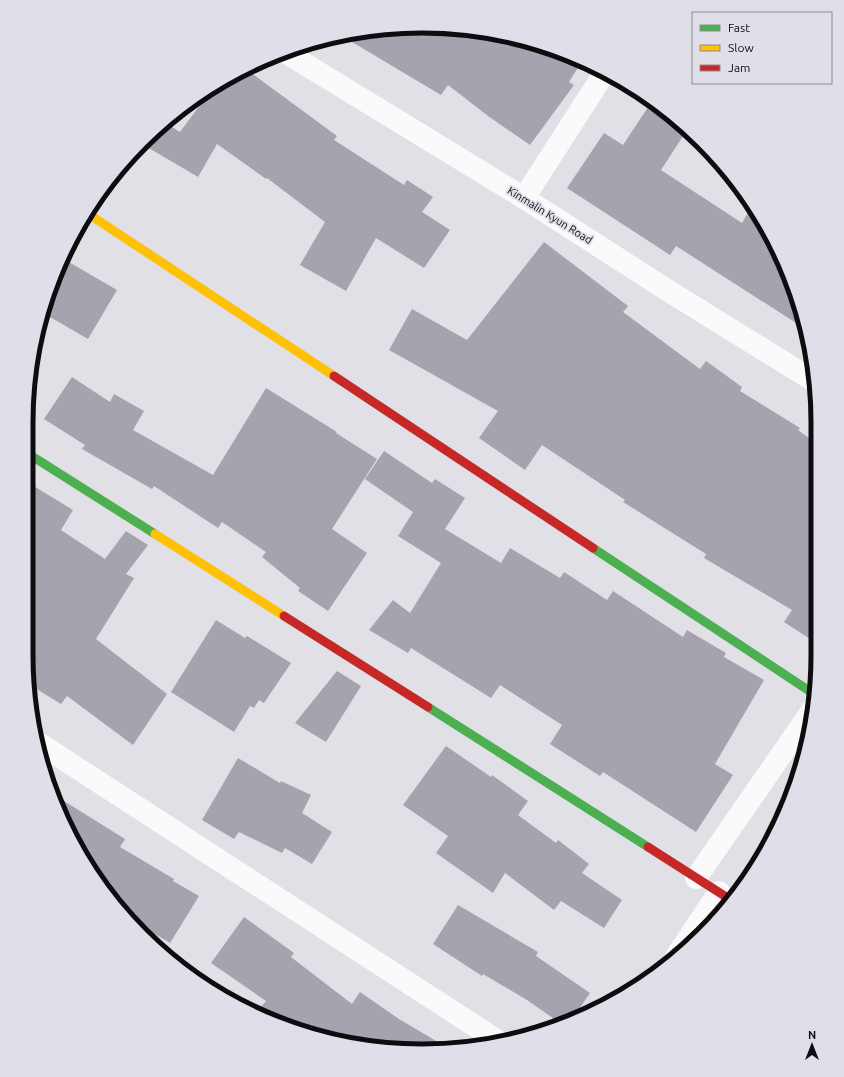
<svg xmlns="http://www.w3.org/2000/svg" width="844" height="1077" font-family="Ubuntu,sans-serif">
	<rect width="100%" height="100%" fill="#e1e0e6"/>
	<g fill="#a5a3ad">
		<path d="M448 27 524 39 582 61 569 82 574 85 530 145 488 116 448 85 441 95 342 36 370 29Z"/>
		<path d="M246 69 337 136 334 140 404 185 407 180 433 197 422 212 450 230 424 268 376 238 346 291 300 265 325 222 267 178 266 179 217 144 198 177 142 144 164 122 180 132 215 85 224 79Z"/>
		<path d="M652 101 663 108 687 130 661 170 742 223 752 206 765 224 797 295 804 328 676 246 670 255 567 188 604 133 623 145Z"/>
		<path d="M544 242 628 306 623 312 700 369 706 361 742 387 740 391 800 428 798 430 817 444 818 644 784 622 792 610 704 558 706 554 623 502 625 500 542 445 525 470 479 438 498 411 389 350 412 309 467 340Z"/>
		<path d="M67 261 117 290 88 339 43 313 47 297Z"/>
		<path d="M72 377 110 402 114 394 144 411 133 430 213 475 266 388 337 432 336 433 377 459 332 529 367 553 328 611 298 591 300 588 262 557 266 552 222 522 218 528 154 486 152 489 82 449 85 445 44 419Z"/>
		<path d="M384 451 432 483 435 479 465 498 445 529 501 563 510 548 560 578 564 572 607 600 613 591 683 637 687 630 726 653 724 657 764 680 715 764 733 775 696 832 603 772 600 776 550 744 562 725 500 685 491 698 411 648 408 653 369 630 393 600 410 613 441 563 398 536 413 512 365 479Z"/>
		<path d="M27 482 73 510 61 530 105 559 126 531 148 545 126 574 134 578 96 639 167 694 133 745 67 696 61 704 30 685 26 655Z"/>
		<path d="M216 620 245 638 247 636 291 663 264 703 259 700 254 708 250 706 234 732 171 692Z"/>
		<path d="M337 671 361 686 326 742 295 723Z"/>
		<path d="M446 746 491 777 492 775 528 801 518 815 556 843 558 840 589 864 582 873 622 900 604 928 561 901 554 910 505 873 493 893 436 853 448 836 403 805Z"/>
		<path d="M238 758 280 783 281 781 311 795 302 813 332 832 312 864 285 848 282 853 239 832 234 839 202 820Z"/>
		<path d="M56 796 125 839 120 847 174 879 173 881 199 896 170 943 145 928 141 934 79 853Z"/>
		<path d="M458 905 538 952 536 956 590 993 573 1018 560 1023 527 1000 483 974 482 976 433 944Z"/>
		<path d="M244 917 294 953 291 957 352 1004 360 992 399 1019 448 1048 422 1051 320 1038 257 1012 266 1001 211 963Z"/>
	</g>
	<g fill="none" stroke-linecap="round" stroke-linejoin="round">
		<g stroke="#fafafb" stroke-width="22">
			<path d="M285 52 524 198 667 290 814 381"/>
			<path d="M524 198 605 72"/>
			<path d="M37 742 498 1041"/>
			<path d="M696 878 813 709"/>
			<path d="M677 955 719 892"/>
		</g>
		<g stroke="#4caf50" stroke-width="9">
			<path d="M27 453 155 534"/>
			<path d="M593 548 814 694"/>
			<path d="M428 707 648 847"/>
		</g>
		<g stroke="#ffc107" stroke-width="9">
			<path d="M87 213 334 376"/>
			<path d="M155 534 284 616"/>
		</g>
		<g stroke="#c62828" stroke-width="9">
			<path d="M334 376 593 548"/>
			<path d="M284 616 428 707"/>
			<path d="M648 847 731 900"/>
		</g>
	</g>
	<g text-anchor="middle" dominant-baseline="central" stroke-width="3.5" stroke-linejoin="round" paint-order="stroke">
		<g font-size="11" fill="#0d0d10" stroke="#e0dee8">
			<text transform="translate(550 215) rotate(32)">Kinmalin Kyun Road</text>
		</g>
	</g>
	<path d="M0 0H844V1077H0ZM422 33H422A389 389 0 0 1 811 422V655A389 389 0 0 1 422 1044H422A389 389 0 0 1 33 655V422A389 389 0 0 1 422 33Z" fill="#e0dee8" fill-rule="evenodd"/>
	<path fill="none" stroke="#0d0d10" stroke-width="5" d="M422 33H422A389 389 0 0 1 811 422V655A389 389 0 0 1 422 1044H422A389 389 0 0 1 33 655V422A389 389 0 0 1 422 33Z"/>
	<rect x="692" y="12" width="140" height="72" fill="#e0dee8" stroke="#8c8a92"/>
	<rect x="700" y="25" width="20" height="6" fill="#4caf50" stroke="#8c8a92"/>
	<text x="728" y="32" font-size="12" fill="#0d0d10">Fast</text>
	<rect x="700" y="45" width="20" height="6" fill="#ffc107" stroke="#8c8a92"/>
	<text x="728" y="52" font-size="12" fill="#0d0d10">Slow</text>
	<rect x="700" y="65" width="20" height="6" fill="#c62828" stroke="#8c8a92"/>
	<text x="728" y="72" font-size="12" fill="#0d0d10">Jam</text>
	<g transform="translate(812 1045)" stroke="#e0dee8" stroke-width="3" paint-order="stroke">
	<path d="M0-3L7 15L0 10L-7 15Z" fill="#0d0d10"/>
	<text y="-6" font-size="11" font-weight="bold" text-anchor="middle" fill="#0d0d10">N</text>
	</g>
</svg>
